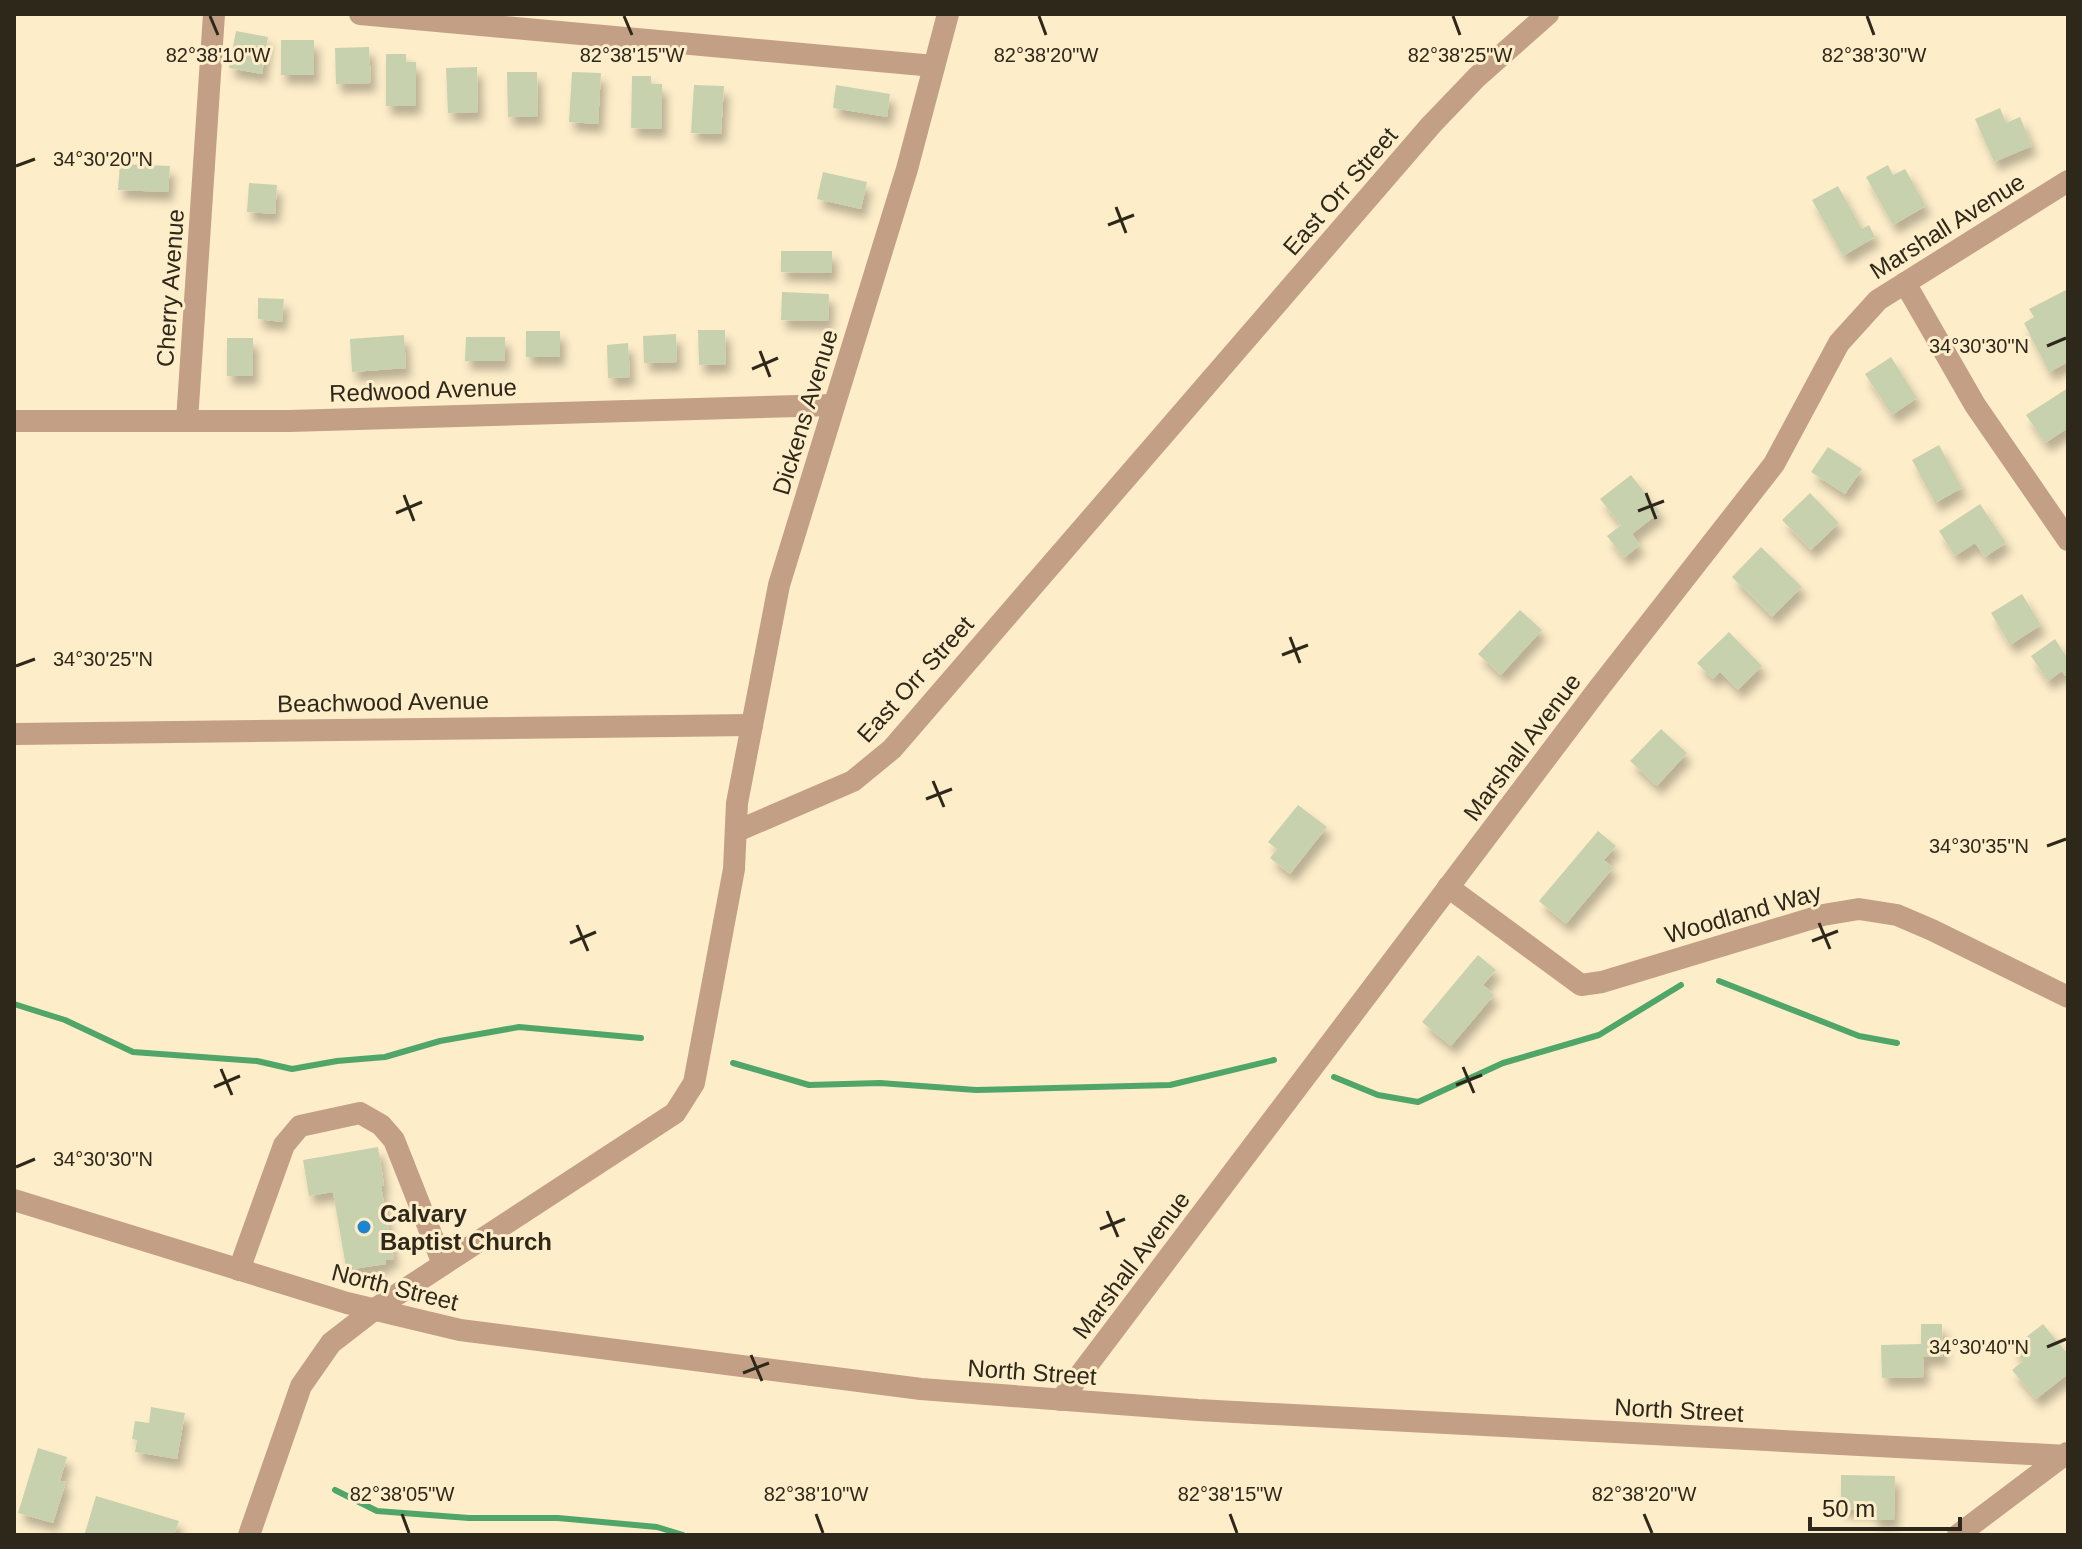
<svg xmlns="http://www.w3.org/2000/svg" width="2082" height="1549" font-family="Arial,sans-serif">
	<defs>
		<filter id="shadow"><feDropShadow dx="5" dy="9" stdDeviation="4" flood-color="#0004"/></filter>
	</defs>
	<rect width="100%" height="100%" fill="#fdedc9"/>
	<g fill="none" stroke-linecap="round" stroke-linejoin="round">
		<g stroke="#50a568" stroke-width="6">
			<path d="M1719 981 1859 1036 1897 1043"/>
			<path d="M14 1004 65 1020 133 1052 257 1061 292 1069 337 1061 385 1057 440 1041 519 1027 641 1038"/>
			<path d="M733 1063 809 1085 880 1083 976 1090 1170 1085 1274 1060"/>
			<path d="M1334 1077 1378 1095 1418 1102 1503 1063 1599 1035 1681 985"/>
			<path d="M335 1490 377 1511 469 1518H558L657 1527 683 1535"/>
		</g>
	</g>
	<g fill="#c8d1ad" filter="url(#shadow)">
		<path d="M236 31 268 37 262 74 229 68Z"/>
		<rect x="281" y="40" width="33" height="35"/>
		<path d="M369 47 371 83 336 84 335 48Z"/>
		<path d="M386 54H406V62H416V106H386Z"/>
		<path d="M477 67 478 112 448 113 446 68Z"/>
		<path d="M507 72H537L538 116 508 117Z"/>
		<path d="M572 72 601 73 598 124 569 122Z"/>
		<path d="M632 76H651V84H662V129L631 128Z"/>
		<path d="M694 85 724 86 721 134 691 133Z"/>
		<path d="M836 85 890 94 887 117 833 108Z"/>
		<path d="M2000 108 2006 123 2020 117 2032 146 1994 162 1975 119Z"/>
		<path d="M120 164 170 166 168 192 118 190Z"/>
		<path d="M1888 165 1893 175 1905 169 1926 206 1893 225 1866 177Z"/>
		<path d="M823 172 867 182 861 209 817 199Z"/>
		<path d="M249 183 277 185 275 214 247 212Z"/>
		<path d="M1838 186 1862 229 1869 225 1875 237 1843 256 1812 200Z"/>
		<path d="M781 251H832V273L781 272Z"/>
		<path d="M2068 289V333L2065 334 2068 341V362L2049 372 2024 323 2034 317 2029 309Z"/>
		<path d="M782 292 829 294 828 321 781 320Z"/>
		<path d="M258 298 284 299 282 322 258 319Z"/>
		<path d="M698 330H725L726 364 699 365Z"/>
		<rect x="526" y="331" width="34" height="26"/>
		<path d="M676 334 677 362 644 363 643 336Z"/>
		<path d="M404 335 406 368 352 372 350 339Z"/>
		<path d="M466 337H505V361H465Z"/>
		<rect x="227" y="338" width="26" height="38"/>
		<path d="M628 343 630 377 608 378 607 345Z"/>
		<path d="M1891 357 1917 398 1892 415 1865 374Z"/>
		<path d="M2068 388V428L2045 443 2026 415Z"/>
		<path d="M1939 445 1962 488 1935 503 1912 460Z"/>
		<path d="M1828 447 1862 469 1845 494 1811 472Z"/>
		<path d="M1631 475 1660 512 1632 534 1640 545 1624 558 1607 536 1621 525 1600 499Z"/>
		<path d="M1810 493 1839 523 1811 550 1782 520Z"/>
		<path d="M1980 504 2006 543 1985 557 1975 543 1955 556 1939 531Z"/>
		<path d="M1761 547 1802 587 1772 617 1732 577Z"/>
		<path d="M2022 594 2041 625 2010 645 1991 613Z"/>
		<path d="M1520 610 1542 630 1501 675 1478 654Z"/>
		<path d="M1729 632 1762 666 1738 690 1720 672 1713 679 1697 663Z"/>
		<path d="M2055 639 2068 659V674L2065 676 2062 671 2048 681 2031 656Z"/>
		<path d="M1661 729 1687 753 1657 786 1630 761Z"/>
		<path d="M1298 805 1327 827 1290 874 1270 858 1277 849 1268 842Z"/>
		<path d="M1598 831 1616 846 1604 860 1613 868 1566 924 1539 901Z"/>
		<path d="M1478 955 1496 970 1483 985 1494 995 1451 1046 1422 1022Z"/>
		<path d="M378 1147 384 1185 381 1186 394 1259 385 1260 386 1264 353 1269V1266L346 1267 333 1192 309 1196 303 1160Z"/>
		<path d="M1921 1324H1942L1943 1357H1923L1924 1377 1882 1378 1881 1345 1921 1344Z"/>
		<path d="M2043 1324 2065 1351 2068 1348V1374L2036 1399 2012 1370 2023 1361 2012 1348Z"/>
		<path d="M151 1407 185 1413 177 1459 135 1452 137 1440 132 1439 135 1421 149 1423Z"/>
		<path d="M38 1448 67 1457 60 1481 66 1482 53 1523 18 1513Z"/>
		<path d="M1841 1475 1895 1476 1894 1520H1873V1510L1841 1509Z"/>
		<path d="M96 1496 179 1521 174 1535 85 1533Z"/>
	</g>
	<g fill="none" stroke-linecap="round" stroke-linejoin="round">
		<g stroke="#c39f86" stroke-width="22">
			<path d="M360 14 934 66"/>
			<path d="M1905 283 1975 405 2068 540"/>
			<path d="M14 421H290L834 405"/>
			<path d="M187 421 214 14"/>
			<path d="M14 734 752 725"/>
			<path d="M737 831 853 781 892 749 1431 125 1477 77 1548 14"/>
			<path d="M1448 887 1581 985 1602 982 1823 915 1859 909 1897 915 1932 930 2068 997"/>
			<path d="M14 1200 347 1303 460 1330 921 1389 1198 1410 2068 1456"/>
			<path d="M239 1270 284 1145 300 1126 360 1113 381 1125 394 1140 443 1264"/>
			<path d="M1061 1400 1599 688 1774 464 1839 343 1878 300 2068 181"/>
			<path d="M249 1535 301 1386 331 1343 375 1309 675 1113 694 1083 734 869 737 803 779 585 907 169 948 14"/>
			<path d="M1958 1535 2067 1453"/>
		</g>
	</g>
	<path fill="none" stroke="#2e281b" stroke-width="3" d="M210 16 218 35M624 16 632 35M1039 16 1046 35M1453 16 1460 35M1867 16 1874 35M16 166 35 159M1116 207 1126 233M1108 225 1134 215M2047 346 2066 338M760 351 770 377M752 369 778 358M1646 493 1656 519M404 495 414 521M1638 511 1664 501M396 513 422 502M1290 637 1300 663M1282 655 1308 645M16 666 35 659M933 781 944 807M926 799 952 789M2047 846 2066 839M1819 923 1830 949M577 925 588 951M1812 941 1838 931M570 943 596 932M1463 1067 1474 1093M221 1069 232 1095M1456 1085 1482 1075M214 1087 240 1076M16 1167 35 1159M1107 1211 1118 1237M1100 1229 1125 1219M2047 1347 2066 1339M751 1355 762 1381M743 1373 769 1363M402 1514 409 1533M816 1514 823 1533M1230 1514 1237 1533M1644 1514 1652 1533"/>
	<circle fill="#1d85cf" stroke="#fdedc9" stroke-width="3" cx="364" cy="1227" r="8"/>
	<g text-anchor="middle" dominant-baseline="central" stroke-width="6" stroke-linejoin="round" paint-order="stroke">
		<g font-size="24" fill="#2e281b" stroke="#fdedc9">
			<text transform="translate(1340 191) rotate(-49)">East Orr Street</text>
			<text transform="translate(1947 226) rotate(-32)">Marshall Avenue</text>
			<text transform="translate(170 288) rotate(-86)">Cherry Avenue</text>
			<text transform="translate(423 390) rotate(-2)">Redwood Avenue</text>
			<text transform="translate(805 412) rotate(-73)">Dickens Avenue</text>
			<text transform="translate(915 679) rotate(-48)">East Orr Street</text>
			<text transform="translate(383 702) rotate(-1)">Beachwood Avenue</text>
			<text transform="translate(1522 747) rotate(-53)">Marshall Avenue</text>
			<text transform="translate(1743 913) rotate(-16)">Woodland Way</text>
			<text transform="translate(1131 1265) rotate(-53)">Marshall Avenue</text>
			<text transform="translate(395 1287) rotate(14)">North Street</text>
			<text transform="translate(1032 1372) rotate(4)">North Street</text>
			<text transform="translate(1679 1410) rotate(3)">North Street</text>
		</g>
		<g font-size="24" font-weight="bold" fill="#2e281b" stroke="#fdedc9" text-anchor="start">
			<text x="380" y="1213">Calvary<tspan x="380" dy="28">Baptist Church</tspan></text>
		</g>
	</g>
	<g font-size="20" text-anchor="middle" fill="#2e281b" stroke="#fdedc9" stroke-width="6" stroke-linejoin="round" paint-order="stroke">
		<text x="218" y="62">82°38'10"W</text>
		<text x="632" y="62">82°38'15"W</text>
		<text x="1046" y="62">82°38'20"W</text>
		<text x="1460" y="62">82°38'25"W</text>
		<text x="1874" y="62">82°38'30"W</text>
		<text x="103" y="166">34°30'20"N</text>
		<text x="1979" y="353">34°30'30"N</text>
		<text x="103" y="666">34°30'25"N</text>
		<text x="1979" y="853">34°30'35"N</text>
		<text x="103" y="1166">34°30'30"N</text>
		<text x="1979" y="1354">34°30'40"N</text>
		<text x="402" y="1501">82°38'05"W</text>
		<text x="816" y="1501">82°38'10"W</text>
		<text x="1230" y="1501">82°38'15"W</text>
		<text x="1644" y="1501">82°38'20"W</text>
	</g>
	<rect width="2082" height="1549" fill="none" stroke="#2e281b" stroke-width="32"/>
	<path d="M1810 1517v12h150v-12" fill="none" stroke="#2e281b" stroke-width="4"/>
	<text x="1822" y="1517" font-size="24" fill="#2e281b" stroke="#fdedc9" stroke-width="6" paint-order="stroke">50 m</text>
</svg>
